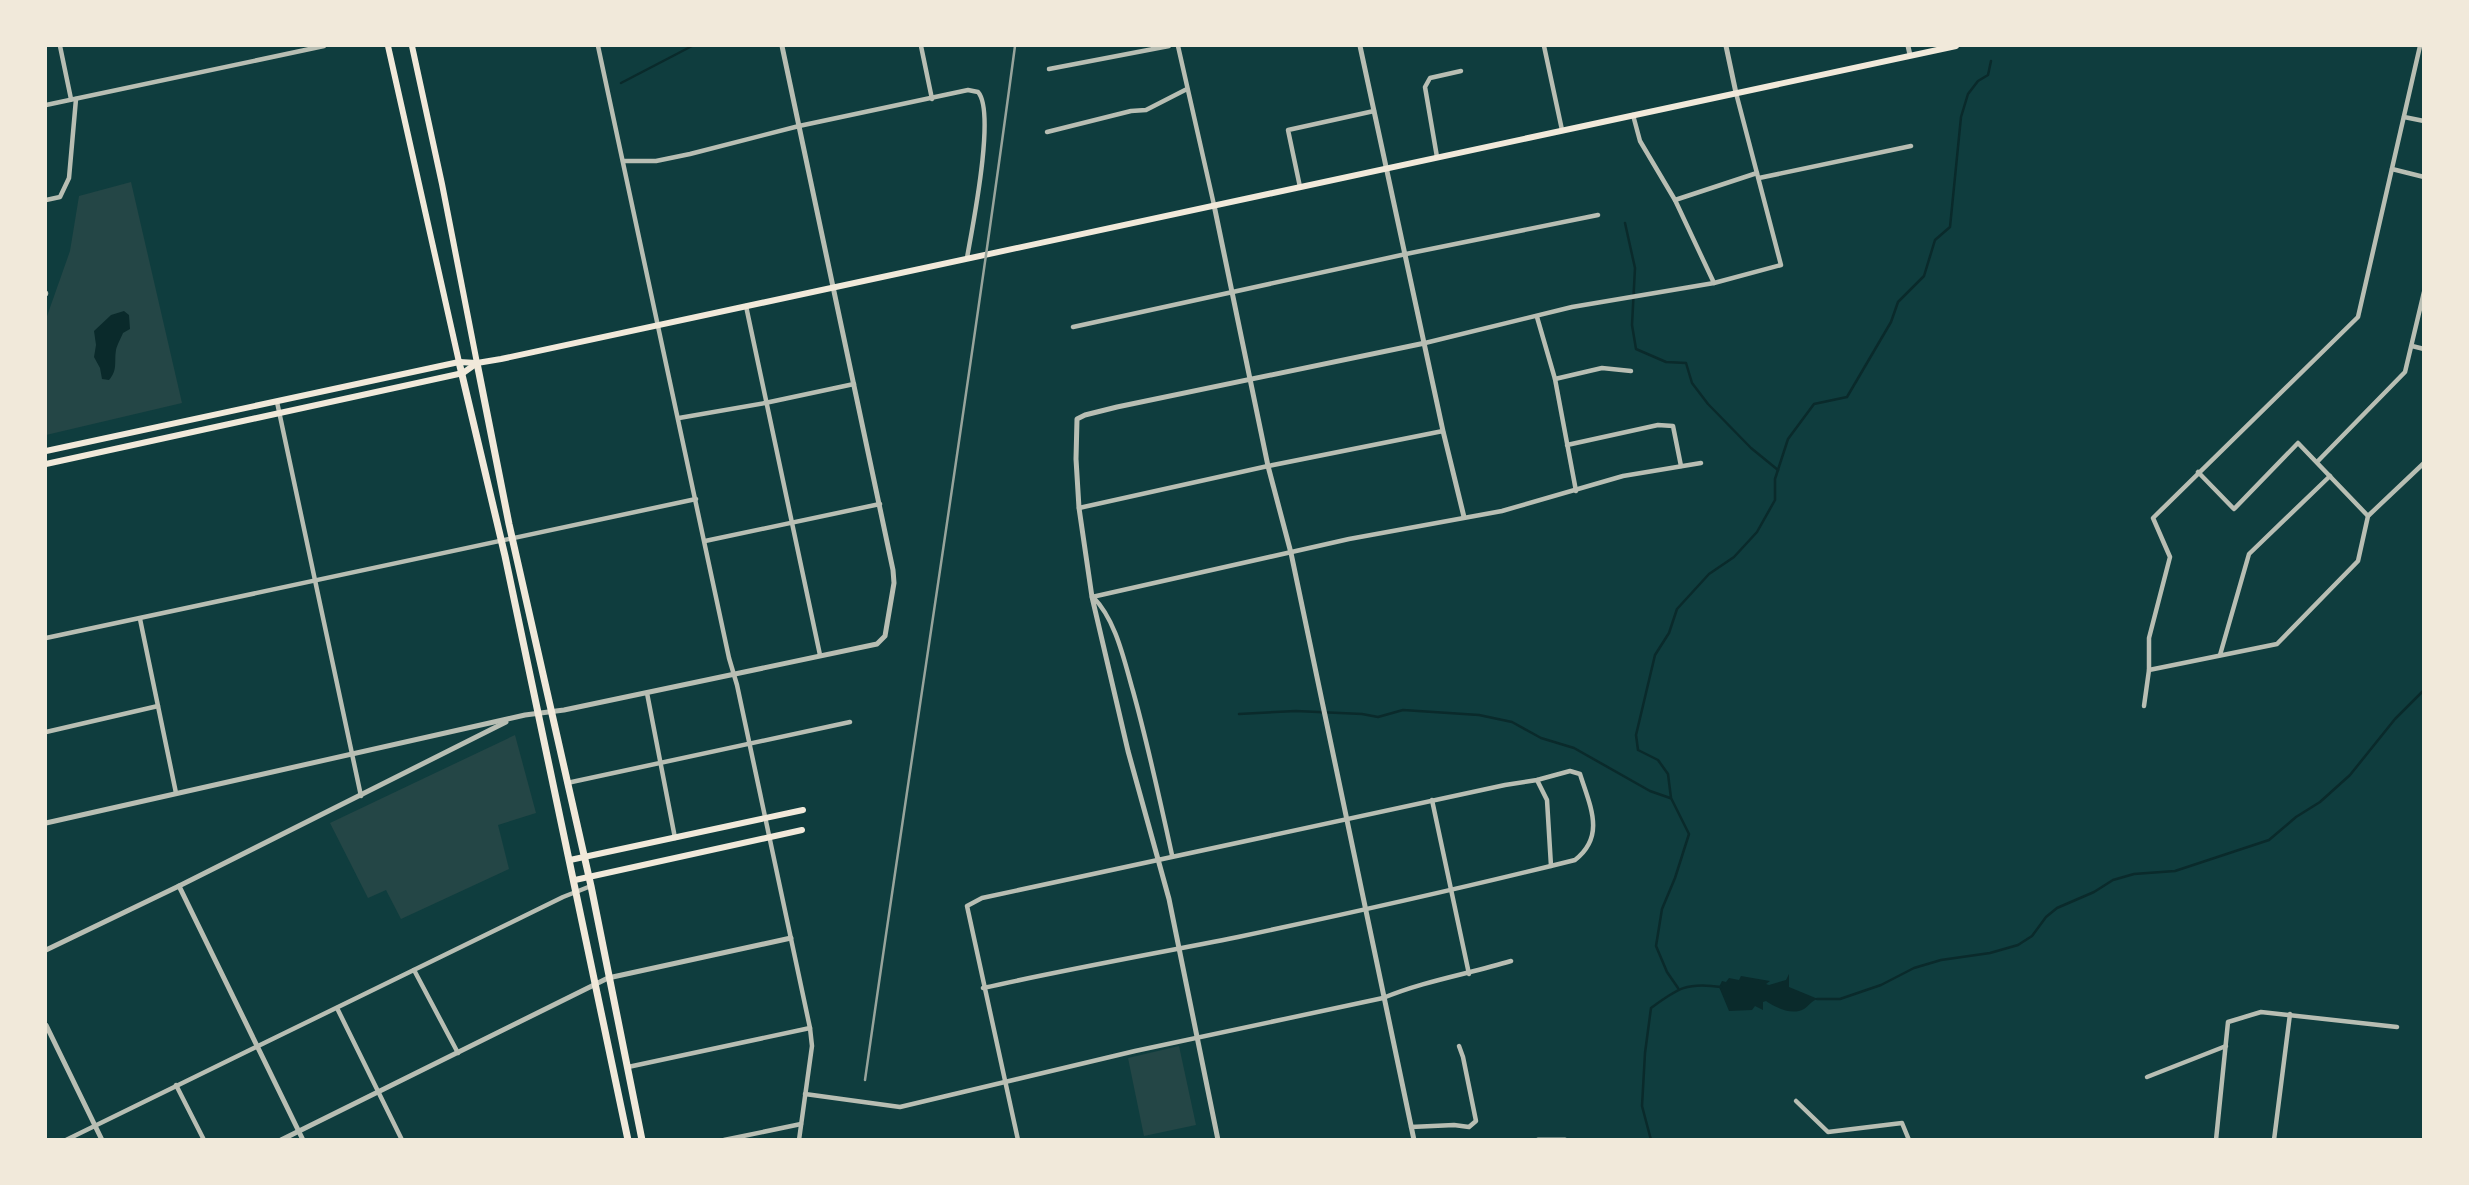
<svg xmlns="http://www.w3.org/2000/svg" width="2469" height="1185" font-family="Quicksand,sans-serif">
	<rect width="100%" height="100%" fill="#0f3d3e"/>
	<g fill="#244646">
		<path d="M131 182 182 403 46 435V319L70 251 79 196Z"/>
		<path d="M515 735 536 813 498 825 509 869 401 919 386 890 368 898 330 823Z"/>
		<path d="M1179 1046 1196 1125 1144 1136 1128 1058Z"/>
	</g>
	<g fill="#0a2a2b">
		<path d="M124 311 129 315 130 329 123 333C121 338 117 345 116 350 114 362 118 370 109 380L102 379 100 368 94 357 96 345 94 331 111 315Z"/>
		<path d="M1789 974V987L1818 999C1811 1001 1810 1005 1804 1009 1791 1016 1775 1007 1766 1001L1763 1002V1010L1755 1006 1752 1010 1729 1011 1719 987 1722 981 1726 982 1729 978 1739 980 1741 976 1770 981 1766 984 1769 985 1786 980Z"/>
	</g>
	<g fill="none" stroke-linecap="round" stroke-linejoin="round">
		<g stroke="#0a2a2b" stroke-width="2.5">
			<path d="M621 83 692 46"/>
			<path d="M1625 223 1635 268 1632 325 1636 349 1666 362 1686 363 1692 383 1708 404 1751 448 1778 470"/>
			<path d="M1239 714 1296 711 1362 714 1378 717 1403 710 1479 715 1512 722 1541 738 1574 748 1650 791 1670 798"/>
			<path d="M1678 988 1667 972 1656 946 1662 909 1675 878 1689 834 1671 798 1668 774 1658 760 1638 750 1636 735 1655 655 1669 633 1677 609 1709 574 1734 557 1757 532 1775 500V479L1788 439 1814 404 1847 397 1891 322 1898 302 1924 276 1935 240 1950 227 1961 117 1968 94 1978 81 1988 75 1991 61"/>
			<path d="M1817 999H1840L1881 985 1914 968 1941 960 1990 953 2018 945 2032 936 2046 917 2057 908 2094 892 2113 880 2134 874 2175 871 2269 840 2296 817 2320 802 2350 775 2395 719 2424 690"/>
			<path d="M1651 1140 1642 1106 1645 1053 1651 1008C1678 988 1687 982 1721 987"/>
		</g>
		<g stroke="#b8beb3" stroke-width="4.5">
			<path d="M60 46 71 99"/>
			<path d="M598 46 729 658 737 685 810 1028 812 1046 799 1140"/>
			<path d="M921 46 932 99"/>
			<path d="M1178 46 1214 205"/>
			<path d="M1544 46 1562 130"/>
			<path d="M2420 46 2358 317 2153 518 2170 557 2149 638V670L2277 644 2358 561 2368 516 2424 463"/>
			<path d="M1049 69 1169 46"/>
			<path d="M46 105 324 46"/>
			<path d="M1633 115 1640 141 1675 200 1714 283"/>
			<path d="M2404 117 2424 121"/>
			<path d="M1047 132 1131 111 1146 110 1187 89"/>
			<path d="M1437 157 1425 87 1430 78 1461 71"/>
			<path d="M623 161H656L690 154 799 126 968 90 978 92C996 112 972 229 967 258"/>
			<path d="M2392 169 2424 177"/>
			<path d="M1759 178 1911 146"/>
			<path d="M1300 187 1288 130 1374 111"/>
			<path d="M46 200 60 197 69 178 76 99"/>
			<path d="M1675 200 1757 173"/>
			<path d="M46 293V294"/>
			<path d="M746 306 820 655"/>
			<path d="M1537 317 1555 379 1576 491"/>
			<path d="M1073 327 1406 254 1598 215"/>
			<path d="M1425 343 1572 307 1714 283 1781 265 1736 93"/>
			<path d="M2412 346 2424 349"/>
			<path d="M1555 379 1602 368 1631 371"/>
			<path d="M277 402 361 796"/>
			<path d="M679 418 765 403 854 384"/>
			<path d="M1567 445 1658 425 1673 426 1681 466"/>
			<path d="M2317 462 2405 372 2424 292"/>
			<path d="M2198 472 2234 509 2298 443 2368 516"/>
			<path d="M1079 508 1268 466 1443 431"/>
			<path d="M705 541 880 504"/>
			<path d="M1092 597 1349 539 1502 511 1623 476 1701 463"/>
			<path d="M1093 597C1116 620 1124 660 1133 691 1148 745 1160 800 1172 855"/>
			<path d="M140 619 176 793"/>
			<path d="M46 638 696 499"/>
			<path d="M2220 655 2249 554 2330 476"/>
			<path d="M647 693 675 838"/>
			<path d="M2144 706 2149 670"/>
			<path d="M46 732 158 706"/>
			<path d="M1537 780 1547 800 1551 866"/>
			<path d="M567 783 850 722"/>
			<path d="M1432 800 1469 974"/>
			<path d="M414 970 458 1053"/>
			<path d="M983 988C1068 969 1153 954 1238 937 1351 913 1463 888 1575 860 1606 836 1590 806 1580 774L1570 771 1537 780 1505 785 982 898 967 906 1018 1140"/>
			<path d="M337 1008 402 1140"/>
			<path d="M628 1067 810 1028"/>
			<path d="M2147 1077 2226 1046"/>
			<path d="M176 1085 204 1140"/>
			<path d="M805 1094 900 1107 1135 1051 1383 998C1424 981 1468 974 1511 961"/>
			<path d="M1796 1101 1828 1132 1902 1123 1909 1140"/>
			<path d="M1411 1127 1454 1125 1469 1127 1476 1121 1463 1057 1459 1046"/>
			<path d="M66 1140 563 897 591 886"/>
			<path d="M724 1140 801 1124"/>
			<path d="M2216 1140 2228 1022 2261 1012 2397 1027"/>
			<path d="M2274 1140 2290 1014"/>
		</g>
		<g stroke="#b8beb3" stroke-width="5">
			<path d="M1360 46 1443 431 1464 517"/>
			<path d="M1726 46 1736 93"/>
			<path d="M1908 46 1910 55"/>
			<path d="M1214 205 1268 466 1291 553 1414 1140"/>
			<path d="M46 823 525 715 564 710 877 644 885 636 894 583 893 570 782 46"/>
			<path d="M179 886 303 1140"/>
			<path d="M46 950 179 886 506 722"/>
			<path d="M46 1025 102 1140"/>
			<path d="M281 1140 608 978 791 938"/>
			<path d="M1218 1140 1169 899 1128 751 1092 597 1079 508 1076 459 1077 419 1085 415 1117 407 1425 343"/>
			<path d="M1538 1140H1565"/>
		</g>
		<g stroke="#f1e9da" stroke-width="6">
			<path d="M46 451 459 362 477 363 501 359 1956 46"/>
			<path d="M46 464 463 373 477 363"/>
			<path d="M570 860 803 810"/>
			<path d="M575 880 802 830"/>
		</g>
		<g stroke="#f1e9da" stroke-width="6">
			<path d="M388 46 459 362"/>
			<path d="M412 46 442 184 477 363"/>
		</g>
		<g stroke="#f1e9da" stroke-width="7">
			<path d="M459 362 505 556 628 1140"/>
			<path d="M477 363 509 524 591 886 642 1140"/>
		</g>
		<path stroke="#97a49c" stroke-width="2.5" d="M865 1080C914 735 969 391 1015 46"/>
	</g>
	<rect width="2469" height="1185" fill="none" stroke="#f1e9da" stroke-width="94"/>
</svg>
